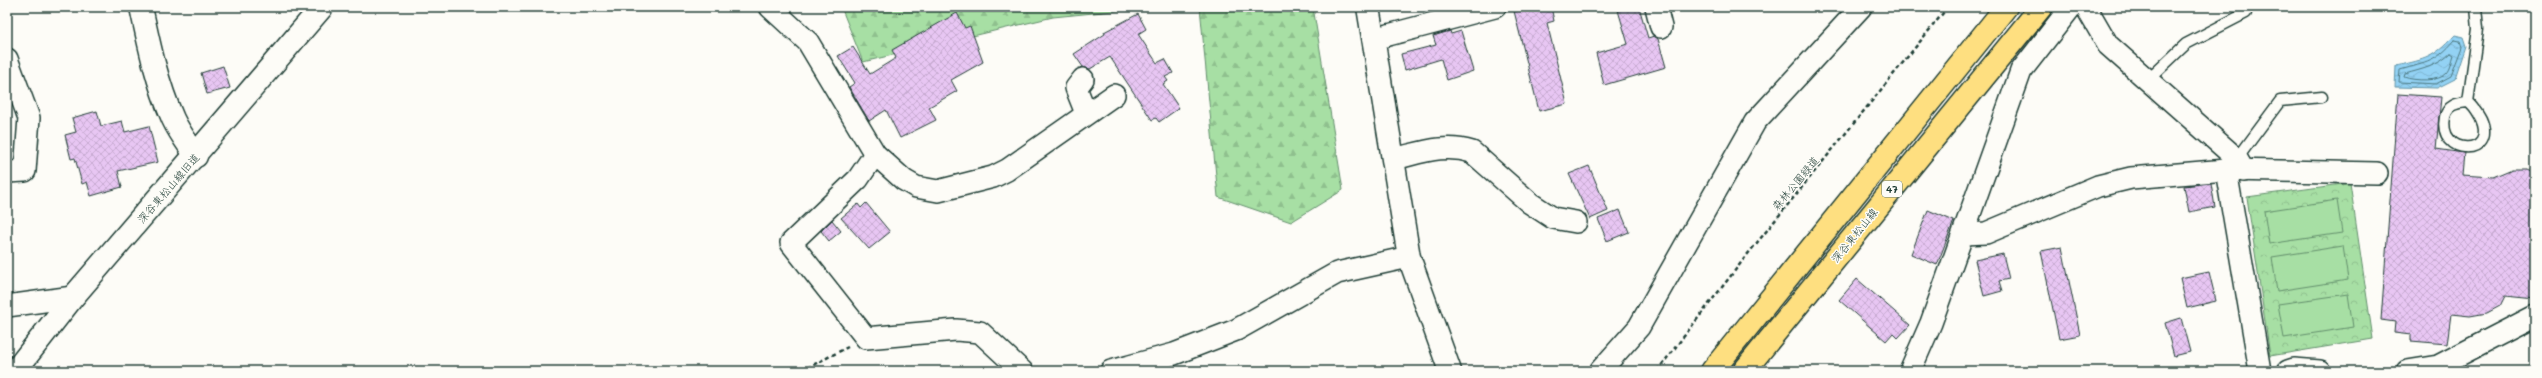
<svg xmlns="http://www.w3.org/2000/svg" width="2542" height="378" font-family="Mali,'Klee One',sans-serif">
	<defs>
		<pattern id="forest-firs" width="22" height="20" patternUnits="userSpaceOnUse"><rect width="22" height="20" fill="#a7dfa4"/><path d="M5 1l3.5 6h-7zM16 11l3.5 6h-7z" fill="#8fc08e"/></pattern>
		<pattern id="park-crowns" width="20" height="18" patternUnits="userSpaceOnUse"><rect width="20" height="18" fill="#a7dfa4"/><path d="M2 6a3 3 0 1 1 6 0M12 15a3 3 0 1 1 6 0" fill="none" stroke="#8fc08e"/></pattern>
		<pattern id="water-waves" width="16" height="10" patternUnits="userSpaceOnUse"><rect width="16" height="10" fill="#93d2f4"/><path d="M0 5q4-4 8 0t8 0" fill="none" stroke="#7eb5d2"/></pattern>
		<pattern id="building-cross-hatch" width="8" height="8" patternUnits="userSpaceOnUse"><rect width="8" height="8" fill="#e8c6f3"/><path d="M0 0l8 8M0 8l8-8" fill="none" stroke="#c7abd1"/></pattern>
	</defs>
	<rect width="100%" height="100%" fill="#fdfcf7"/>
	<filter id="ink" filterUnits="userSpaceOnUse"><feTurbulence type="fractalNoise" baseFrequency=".025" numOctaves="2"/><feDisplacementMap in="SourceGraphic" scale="8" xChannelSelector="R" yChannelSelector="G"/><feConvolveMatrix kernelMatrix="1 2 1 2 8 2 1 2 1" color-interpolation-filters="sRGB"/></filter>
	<g filter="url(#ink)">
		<g fill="url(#forest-firs)" stroke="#638e6c">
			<path d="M841 7H1154L1053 17 863 62Z"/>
			<path d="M1200 7H1313L1343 190 1291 222 1218 197Z"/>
		</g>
		<path fill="url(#park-crowns)" stroke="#638e6c" d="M2350 183 2373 339 2270 356 2247 197Z"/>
		<g fill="#a7dfa4" stroke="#638e6c">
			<path d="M2337 200 2342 233 2269 244 2264 211Z"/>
			<path d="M2343 246 2348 280 2277 291 2272 257Z"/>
			<path d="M2348 294 2353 327 2284 338 2278 304Z"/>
		</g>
		<path fill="url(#water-waves)" stroke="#6596a7" d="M2455 35 2463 37 2466 46 2455 79 2437 88 2395 87 2396 66C2427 59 2433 58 2455 35Z"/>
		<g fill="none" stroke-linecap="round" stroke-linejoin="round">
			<g stroke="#4d7981" stroke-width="1">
				<path d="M2455 40 2460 41 2462 47 2451 76 2436 84 2399 82 2400 70C2428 62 2435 63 2455 40Z"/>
				<path d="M2451 53 2454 55C2452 60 2451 69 2447 73 2440 82 2414 81 2404 77L2405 74C2423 69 2438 66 2451 53Z"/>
			</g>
		</g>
		<g fill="url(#building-cross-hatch)" stroke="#1f3d34">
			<path d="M1513 7H1551L1554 21 1547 23 1567 104 1539 111Z"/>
			<path d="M1617 7H1639L1648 38 1654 36 1658 39 1666 67 1604 85 1596 53 1628 44Z"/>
			<path d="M957 13 965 28 970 26 983 62 951 80 957 91 929 107 936 120 900 138 886 110 869 121 849 87 855 83 838 56 853 47 870 74 896 58 892 50Z"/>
			<path d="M1138 14 1146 29 1138 34 1157 63 1165 59 1173 73 1165 77 1168 81 1163 84 1179 108 1159 122 1156 118 1152 120 1110 57 1090 69 1083 67 1074 54 1105 34 1104 32Z"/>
			<path d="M1450 31 1451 34 1461 31 1473 71 1447 80 1441 59 1405 70 1401 54 1436 45 1433 36Z"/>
			<path d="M223 66 230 88 207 94 201 73Z"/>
			<path d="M2398 94 2441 97 2436 149 2464 153 2462 175 2493 177 2512 169H2527L2535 173V299L2505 296 2500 306 2487 313 2470 316 2451 314 2447 344 2411 341V335L2394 333 2395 322 2381 320Z"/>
			<path d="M97 111 101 126 122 121 125 132 149 126 158 162 118 171 122 187 91 196 87 182 82 184 75 158 71 159 65 135 76 132 72 118Z"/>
			<path d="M1589 166 1608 211 1590 219 1569 174Z"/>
			<path d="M2211 183 2215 207 2189 212 2184 186Z"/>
			<path d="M866 203 890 232 869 249 841 218 858 204 861 208Z"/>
			<path d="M1620 210 1629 232 1607 241 1598 219Z"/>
			<path d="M1928 210 1954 221 1937 265 1911 254Z"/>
			<path d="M832 220 841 231 829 241 821 231Z"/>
			<path d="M2062 247 2080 335 2059 339 2041 251Z"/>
			<path d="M2003 254 2009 279 1999 281 2002 291 1984 296 1975 260Z"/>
			<path d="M2209 272 2216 301 2187 308 2180 278Z"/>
			<path d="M1857 279 1910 325 1898 338 1893 333 1886 341 1839 300Z"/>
			<path d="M2181 318 2190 352 2174 356 2165 323Z"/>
		</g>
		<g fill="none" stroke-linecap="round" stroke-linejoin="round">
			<defs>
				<g id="lane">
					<path d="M2148 80 2186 44 2246 13"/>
					<path d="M2468 102C2475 107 2477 112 2481 119 2498 157 2437 157 2445 117 2448 105 2457 103 2468 102Z"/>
					<path d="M2468 102 2478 29 2476 7"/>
					<path d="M2237 159 2280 101 2322 97"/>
				</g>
				<g id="street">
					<path d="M770 7 808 42 875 154 904 180 916 187 938 191 993 177 1007 170 1114 95"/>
					<path d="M1656 7 1661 27"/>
					<path d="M2086 7 2108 45 2237 159 2244 171"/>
					<path d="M1373 39 1495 7"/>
					<path d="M7 59 29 118 25 171 7 172"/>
					<path d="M1083 79 1076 88 1086 113"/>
					<path d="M875 154 858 179 791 243 866 338 956 330 980 332 1022 371"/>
					<path d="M1393 159C1420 153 1444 143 1472 152L1530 203 1553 218 1576 222"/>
					<path d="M2226 170 2260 371"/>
					<path d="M1964 234 1986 233 2098 186 2131 178 2226 170 2377 173"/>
					<path d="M7 306 73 297"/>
					<path d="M1111 371 1174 354 1236 330 1337 273 1409 257"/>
					<path d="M1600 371 1639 327 1755 122 1861 7"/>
					<path d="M1910 371 1931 323 2021 71 2071 7"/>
					<path d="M2288 371 2294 369 2320 371"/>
					<path d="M2407 371 2438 366 2535 316"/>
				</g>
				<g id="secondary">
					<path d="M141 7C149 45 157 83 173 119 179 132 188 144 196 156"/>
					<path d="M1368 7 1409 257 1450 371"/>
					<path d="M15 371 73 297 322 7"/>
				</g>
				<g id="primary">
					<path d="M1712 371 2006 7"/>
					<path d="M1744 371 2041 7"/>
				</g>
			</defs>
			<use href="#lane" stroke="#1f3d34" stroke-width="13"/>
			<use href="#street" stroke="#1f3d34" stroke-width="24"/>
			<use href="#secondary" stroke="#1f3d34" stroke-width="25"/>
			<use href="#primary" stroke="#1f3d34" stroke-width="25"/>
			<g stroke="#1f3d34" stroke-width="2.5" stroke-dasharray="4 3" stroke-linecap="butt">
				<path d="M801 371 848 347"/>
				<path d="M1657 371 1747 255 1948 7"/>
			</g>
			<use href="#lane" stroke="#fdfcf7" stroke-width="10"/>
			<use href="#street" stroke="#fdfcf7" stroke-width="21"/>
			<use href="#secondary" stroke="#fdfcf7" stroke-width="22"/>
			<use href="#primary" stroke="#fedf80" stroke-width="22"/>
		</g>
	</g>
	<g text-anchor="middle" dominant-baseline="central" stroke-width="3" stroke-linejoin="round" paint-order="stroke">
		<rect fill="#fdfcf7" stroke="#62766e" stroke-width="1" x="1882" y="181" width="20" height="16" rx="3"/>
		<g font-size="10" font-weight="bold" fill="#1f3d34">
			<text x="1892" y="189">47</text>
		</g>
		<g font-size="11" fill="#1f3d34" stroke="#fdfcf7">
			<text transform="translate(1795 183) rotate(-50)">森林公園緑道</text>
			<text transform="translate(168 188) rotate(-49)">深谷東松山線旧道</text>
			<text transform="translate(1854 235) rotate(-51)">深谷東松山線</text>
		</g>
	</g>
	<rect width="2542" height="378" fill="none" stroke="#fdfcf7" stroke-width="24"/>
	<rect x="12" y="12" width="2518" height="354" fill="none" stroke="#1f3d34" stroke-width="1.5" filter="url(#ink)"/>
</svg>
